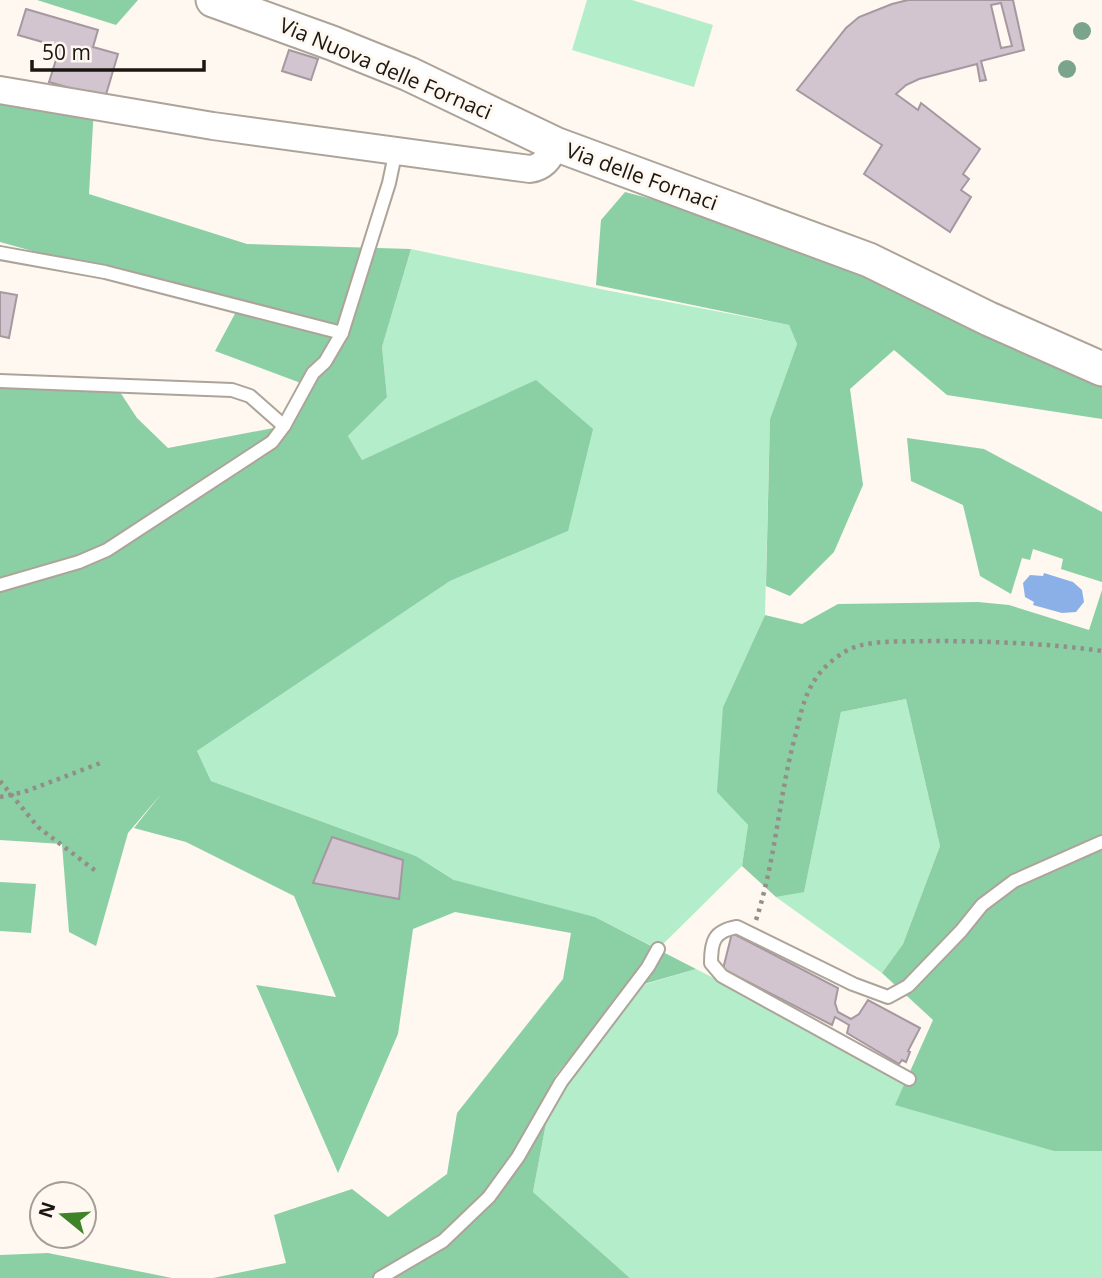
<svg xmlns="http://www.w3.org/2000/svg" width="1102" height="1278" font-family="'Open Sans',sans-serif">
	<rect width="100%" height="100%" fill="#fef8f0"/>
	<g fill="#b4edc9">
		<path d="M587 0H632L713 25 694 87 572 50Z"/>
		<path d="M411 249 605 290 789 325 797 344 770 419 765 615 723 707 727 802 748 825 742 866 658 949 595 917 464 886 416 856 211 781 197 751 450 581 568 531 537 381 362 460 348 436 387 396 382 347Z"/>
		<path d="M906 699 940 846 903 944 882 973 776 897 804 891 841 712Z"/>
		<path d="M696 969 1054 1151H1102V1278H630L533 1192 555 1076 633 988Z"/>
	</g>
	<g fill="#8bcfa5">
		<path d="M37 0H138L116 25Z"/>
		<path d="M0 90 94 107 89 194 247 244 411 249 382 347 387 397 348 436 362 460 536 380 593 429 568 531 450 581 197 751 211 781 416 856 454 880 595 917 696 969 627 989 555 1076 533 1192 630 1278H213L286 1263 274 1215 352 1189 388 1217 447 1174 457 1113 563 979 571 933 455 912 413 929 398 1034 338 1173 256 985 336 997 294 896 186 842 134 828 162 793 128 833 96 946 69 932 62 844 0 840V381L116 386 137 418 168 448 284 426 306 385 215 351 238 308 0 242Z"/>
		<path d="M625 192 785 234 1102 379V419L947 395 894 350 850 389 863 485 834 552 790 596 766 586 770 419 797 344 789 325 596 285 601 220Z"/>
		<path d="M907 438 984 449 1102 512V582L1061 569 1063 559 1033 549 1030 560 1022 558 1011 594 980 576 963 505 911 481Z"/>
		<path d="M1102 590V1151H1054L895 1105 933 1020 882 973 903 944 940 846 906 699 841 712 804 892 776 897 742 866 748 825 717 792 723 707 765 615 802 624 838 604 978 602 1009 605 1089 630Z"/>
		<path d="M0 882 36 884 31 933 0 931Z"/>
		<path d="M48 1253 172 1278H0V1255Z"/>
	</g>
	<path fill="#8bb0e8" d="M1044 573 1073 582 1082 590 1084 602 1076 612 1062 613 1033 605 1034 602 1025 597 1023 583 1030 575 1043 576Z"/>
	<g fill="#d2c5cf" stroke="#a598a1" stroke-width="2" fill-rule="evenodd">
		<path d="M908 0H1013L1024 50 981 61 986 80 980 81 977 64 919 79 906 85 896 94 918 110 921 103 980 149 963 174 969 179 961 190 971 197 950 232 864 174 882 145 797 90 846 28 859 17 892 4ZM1001 3 1012 46 1001 48 991 5Z"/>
		<path d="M26 9 98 30 93 47 118 54 105 98 49 82 60 47 18 35Z"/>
		<path d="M289 50 318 59 311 80 282 71Z"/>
		<path d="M0 292 17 295 9 338 0 336Z"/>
		<path d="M332 837 403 860 399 899 313 883Z"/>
		<path d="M732 933 838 988 835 1003 838 1012 851 1019 859 1014 868 1000 920 1028 908 1051 910 1052 906 1062 902 1060 899 1064 847 1033 849 1025 835 1017 832 1025 723 969Z"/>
	</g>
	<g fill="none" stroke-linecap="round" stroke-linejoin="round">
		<defs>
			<g id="service">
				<path d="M0 253 105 272 342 333"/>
				<path d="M0 381 232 390 250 396 284 426"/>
				<path d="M0 585 79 562 107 550 272 442 284 426 313 373 325 362 342 333 389 183 396 150"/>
				<path d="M909 1079 722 976 711 963C711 941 714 931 737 927L853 984 888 997 908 986 961 931 982 905 1014 881 1102 842"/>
				<path d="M380 1278 443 1241 489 1197 518 1157 561 1082 648 967 658 949"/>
			</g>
			<path id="minor" d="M0 90 213 126 530 169C544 167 551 157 555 144"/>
			<path id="tertiary" d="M213 0 332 43 409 74 555 144 869 260 989 319 1102 369"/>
		</defs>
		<use href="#service" stroke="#ada499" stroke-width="16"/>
		<use href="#minor" stroke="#ada499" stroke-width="30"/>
		<use href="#tertiary" stroke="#ada499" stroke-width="37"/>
		<g stroke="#938e88" stroke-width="4.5" stroke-dasharray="3.5 5" stroke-linecap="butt">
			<path d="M0 781 38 827 97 872"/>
			<path d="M0 797 24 792 103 762"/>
			<path d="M756 920C776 859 779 794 796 733 800 716 804 697 813 683 821 668 841 651 858 646 879 640 904 642 927 641 986 641 1044 643 1102 651"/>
		</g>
		<use href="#service" stroke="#fff" stroke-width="12"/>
		<use href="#minor" stroke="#fff" stroke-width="26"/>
		<use href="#tertiary" stroke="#fff" stroke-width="33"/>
	</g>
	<g fill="#7ba48c">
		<circle cx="1082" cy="31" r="9"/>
		<circle cx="1067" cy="69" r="9"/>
	</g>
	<g text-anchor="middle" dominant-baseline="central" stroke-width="6" stroke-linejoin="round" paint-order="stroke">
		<g font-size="21" fill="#1a1612" stroke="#fef8f0">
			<text transform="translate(386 68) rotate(23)">Via Nuova delle Fornaci</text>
			<text transform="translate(642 176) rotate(20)">Via delle Fornaci</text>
		</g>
	</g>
	<g transform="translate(63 1215) rotate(288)"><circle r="33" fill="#fef8f0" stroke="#a39e97" stroke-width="2"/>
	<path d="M0-5L12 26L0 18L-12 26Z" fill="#3e8327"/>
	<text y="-10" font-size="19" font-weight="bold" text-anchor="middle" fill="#1a1612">N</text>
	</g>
	<path d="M32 60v10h172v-10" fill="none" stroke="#1a1612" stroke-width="3.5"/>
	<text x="42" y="60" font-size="21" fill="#1a1612" stroke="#fef8f0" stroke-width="5" paint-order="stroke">50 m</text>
</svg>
